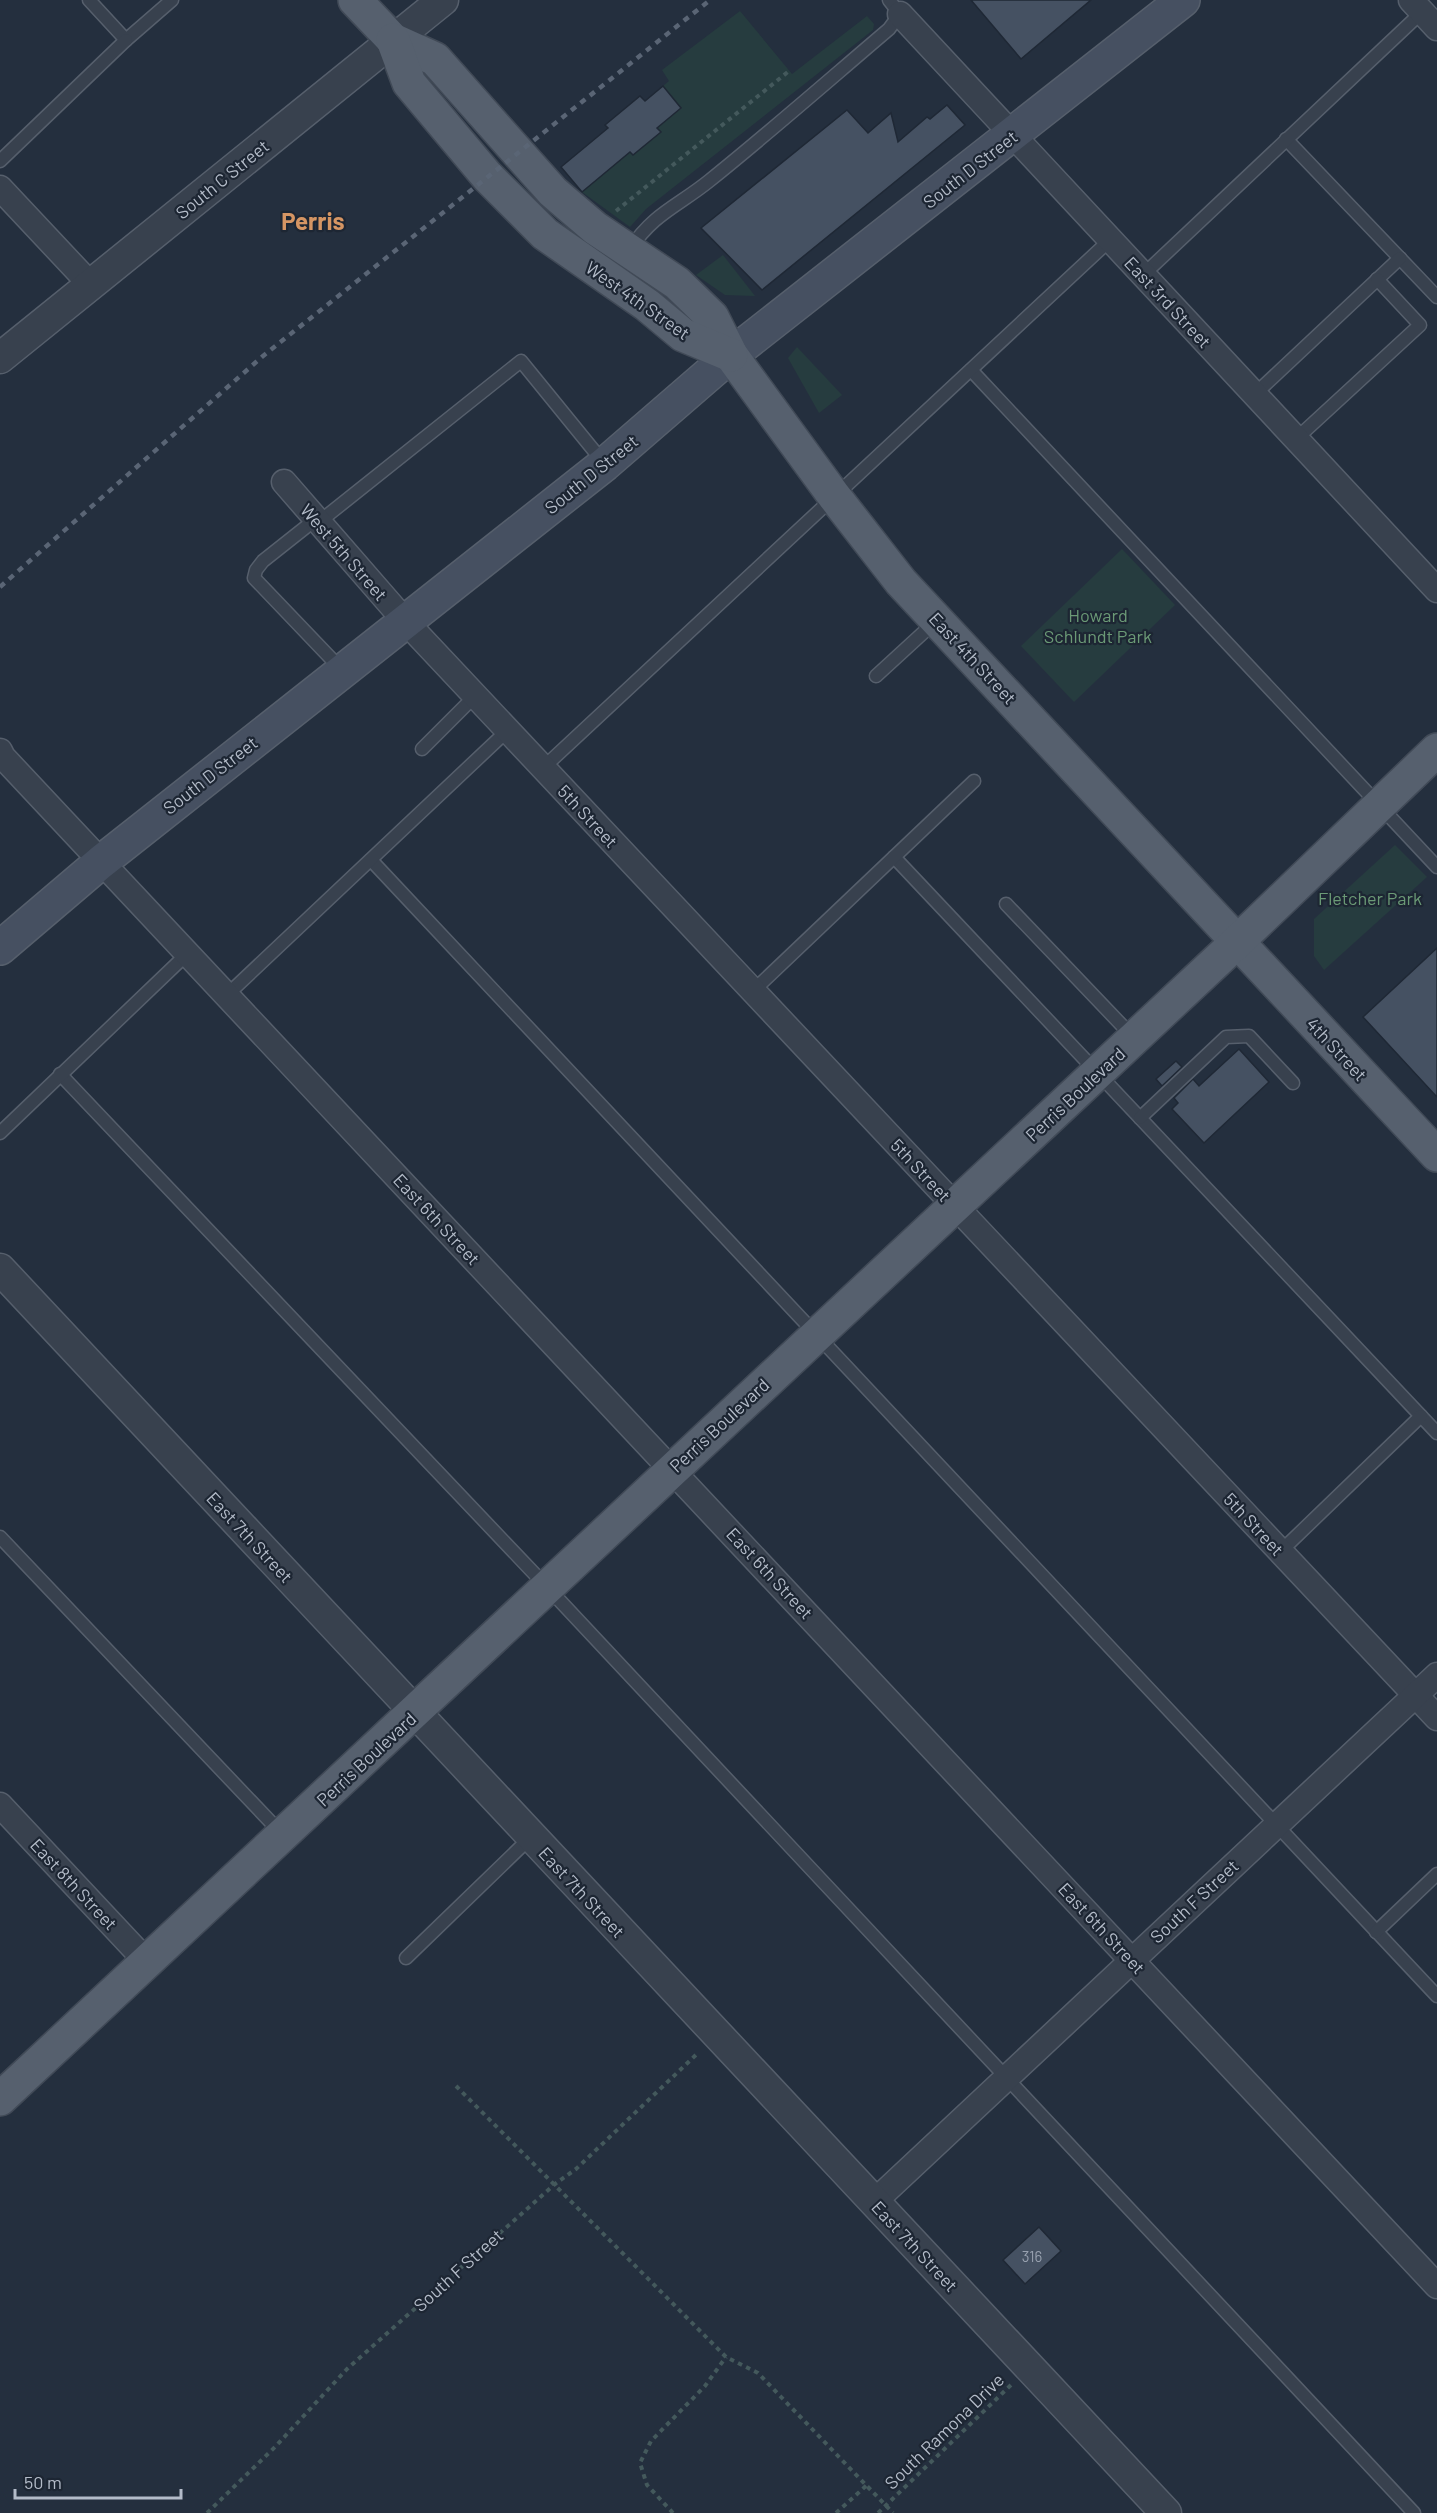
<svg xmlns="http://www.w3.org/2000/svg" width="1437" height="2513" font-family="Barlow,sans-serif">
	<rect width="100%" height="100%" fill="#242f3e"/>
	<g fill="#263c3f">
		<path d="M740 11 792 74 867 16 874 24 873 30 646 209 630 227 582 192 630 152 633 155 660 132 657 128 681 108 663 86 669 81 662 70Z"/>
		<path d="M723 255 755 296 725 295 696 275Z"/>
		<path d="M797 347 842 395 819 413 788 358Z"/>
		<path d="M1122 549 1175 605 1074 702 1021 646Z"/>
		<path d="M1395 845 1427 877 1324 970 1314 956V919Z"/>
	</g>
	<g fill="#455162" stroke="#1f2835" stroke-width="1.5">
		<path d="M971 0H1091L1021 59Z"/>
		<path d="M663 86 681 108 657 128 661 132 633 155 630 152 582 192 561 167 608 128 605 125 640 96 645 101Z"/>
		<path d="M947 105 965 125 762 290 701 228 847 110 868 133 891 113 898 142 927 117 930 119Z"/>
		<path d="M1437 948V1097L1363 1017Z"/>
		<path d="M1239 1049 1269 1082 1204 1143 1172 1109 1178 1103 1174 1098 1193 1079 1199 1086Z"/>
		<path d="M1176 1061 1182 1067 1162 1086 1156 1079Z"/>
		<path d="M1039 2227 1061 2251 1025 2284 1003 2260Z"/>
	</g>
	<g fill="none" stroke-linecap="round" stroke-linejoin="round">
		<defs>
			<g id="service">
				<path d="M89 0 126 40 172 0"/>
				<path d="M1286 139 1437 297"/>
				<path d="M0 161 126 40"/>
				<path d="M630 249C654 213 678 206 709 181 770 132 829 80 889 29L900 14 889 0"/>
				<path d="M1143 275 1422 12"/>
				<path d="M971 370 1437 867"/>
				<path d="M1254 395 1400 258"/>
				<path d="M1296 439 1420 325 1377 279"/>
				<path d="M316 519 263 561 256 570 254 578 342 670"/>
				<path d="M319 522 521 361 604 463"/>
				<path d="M876 676 936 621"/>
				<path d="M422 749 475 696"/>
				<path d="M543 768 1110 240"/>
				<path d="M894 857 1437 1433"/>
				<path d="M371 860 1437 1996"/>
				<path d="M1006 904 1134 1038"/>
				<path d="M753 991 974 781"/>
				<path d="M227 995 508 730"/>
				<path d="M60 1074 547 1587 1414 2513"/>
				<path d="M1140 1118 1226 1037 1249 1036 1293 1083"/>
				<path d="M0 1133 187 954"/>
				<path d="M0 1537 282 1834"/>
				<path d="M1280 1552 1421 1416"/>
				<path d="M1376 1932 1437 1874"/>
				<path d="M406 1958 531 1837"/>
			</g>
			<g id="minor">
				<path d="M1411 0 1437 28"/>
				<path d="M900 14 1437 590"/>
				<path d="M0 188 92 286"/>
				<path d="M284 482 405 621 1437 1718"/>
				<path d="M0 751 3 757 1437 2286"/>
				<path d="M0 1805 147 1962"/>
				<path d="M874 2202 1437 1675"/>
			</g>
			<g id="tertiary">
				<path d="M0 358 443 0"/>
				<path d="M0 1269 1166 2513"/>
			</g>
			<path id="secondary" d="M0 948 101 862 605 464 731 355 1183 0"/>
			<g id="primary">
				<path d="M355 0 393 40 435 59 553 192 595 228 677 283 712 317 731 355 834 496 901 582 1437 1155"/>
				<path d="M393 40 409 83 487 176 545 234 647 305 683 335 731 355"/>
				<path d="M0 2099 1236 943 1437 750"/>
			</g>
		</defs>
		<use href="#service" stroke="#565f6c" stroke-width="15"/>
		<use href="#minor" stroke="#565f6c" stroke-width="27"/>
		<use href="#tertiary" stroke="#565f6c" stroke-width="33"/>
		<use href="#secondary" stroke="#565f6c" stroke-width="36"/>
		<use href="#primary" stroke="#414a57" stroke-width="36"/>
		<g stroke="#44595c" stroke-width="4" stroke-dasharray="4.5 4.5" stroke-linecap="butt">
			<path d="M616 211 789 71"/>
			<path d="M456 2086 726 2357 758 2373 893 2513"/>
			<path d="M207 2513 275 2447 347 2369 555 2184 576 2169 699 2052"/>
			<path d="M673 2513 647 2485 640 2463 651 2441 705 2386 726 2357"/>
			<path d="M836 2513 867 2485"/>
			<path d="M878 2513 1012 2384"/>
		</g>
		<use href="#service" stroke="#38414e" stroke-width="12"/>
		<use href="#minor" stroke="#38414e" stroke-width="24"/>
		<use href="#tertiary" stroke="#38414e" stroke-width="30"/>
		<use href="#secondary" stroke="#465061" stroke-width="33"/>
		<use href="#primary" stroke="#56606e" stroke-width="33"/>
		<path stroke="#5a6575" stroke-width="4.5" stroke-dasharray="6 6" stroke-linecap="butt" d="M0 587 263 356 710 0"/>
	</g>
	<g text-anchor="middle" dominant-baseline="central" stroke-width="4.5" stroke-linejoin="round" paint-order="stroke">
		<g font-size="15" fill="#98a1af">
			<text x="1032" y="2256">316</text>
		</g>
		<g font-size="18" fill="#b4bcc9" stroke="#1d2633">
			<text transform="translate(970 169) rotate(-38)">South D Street</text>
			<text transform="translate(222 179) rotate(-39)">South C Street</text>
			<text transform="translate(638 300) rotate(35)">West 4th Street</text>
			<text transform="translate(1168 302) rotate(47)">East 3rd Street</text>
			<text transform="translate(591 474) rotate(-39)">South D Street</text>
			<text transform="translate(344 552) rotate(49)">West 5th Street</text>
			<text transform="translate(973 658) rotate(47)">East 4th Street</text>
			<text transform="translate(210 775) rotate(-38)">South D Street</text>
			<text transform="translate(588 816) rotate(47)">5th Street</text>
			<text transform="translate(1337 1049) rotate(47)">4th Street</text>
			<text transform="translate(1075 1094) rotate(-43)">Perris Boulevard</text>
			<text transform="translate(921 1170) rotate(47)">5th Street</text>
			<text transform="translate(437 1219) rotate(47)">East 6th Street</text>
			<text transform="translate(719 1425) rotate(-43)">Perris Boulevard</text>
			<text transform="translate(1254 1524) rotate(47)">5th Street</text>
			<text transform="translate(250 1537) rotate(47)">East 7th Street</text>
			<text transform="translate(770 1573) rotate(47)">East 6th Street</text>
			<text transform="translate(366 1759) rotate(-43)">Perris Boulevard</text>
			<text transform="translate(74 1884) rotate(47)">East 8th Street</text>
			<text transform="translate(582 1892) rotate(47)">East 7th Street</text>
			<text transform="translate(1194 1901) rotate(-43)">South F Street</text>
			<text transform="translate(1102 1928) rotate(47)">East 6th Street</text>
			<text transform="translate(915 2246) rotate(47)">East 7th Street</text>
			<text transform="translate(458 2270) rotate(-42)">South F Street</text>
			<text transform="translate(944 2431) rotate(-44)">South Ramona Drive</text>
		</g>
		<g font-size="18" fill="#6b9a76" stroke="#1d2633">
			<text x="1098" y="615">Howard<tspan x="1098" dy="21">Schlundt Park</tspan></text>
			<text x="1370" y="898">Fletcher Park</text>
		</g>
		<g font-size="24" font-weight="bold" fill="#d59563" stroke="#1d2633">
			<text x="313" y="220">Perris</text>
		</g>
	</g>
	<path d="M15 2489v9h166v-9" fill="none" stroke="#b4bcc9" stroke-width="3"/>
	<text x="24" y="2489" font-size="18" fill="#b4bcc9" stroke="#1d2633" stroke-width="4.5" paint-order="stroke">50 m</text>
</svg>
